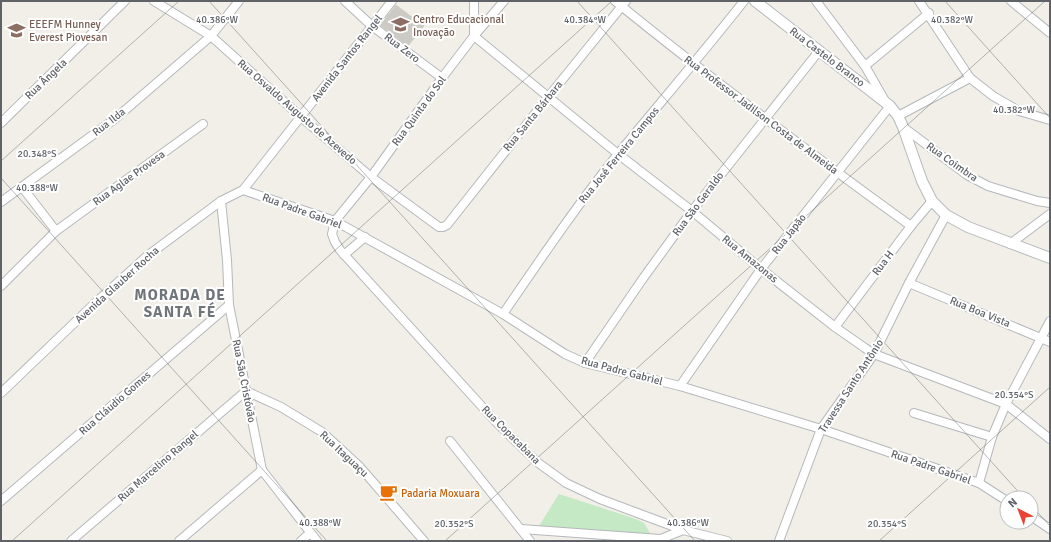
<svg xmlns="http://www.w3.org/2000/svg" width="1051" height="542" font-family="Signika,sans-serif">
	<rect width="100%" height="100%" fill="#f1efe8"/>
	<path fill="#c5e8c5" d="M559 494 636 519 644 523 650 533 647 535 539 526Z"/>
	<path fill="#cccac5" stroke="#d6d1c6" d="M396 5 424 26 408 46 380 25Z"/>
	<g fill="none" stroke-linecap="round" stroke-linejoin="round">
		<defs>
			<g id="minor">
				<path d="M154 1 211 36 301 117 371 177 439 227H443L447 225 549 96 626 1"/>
				<path d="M345 1 372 26 442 78"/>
				<path d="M474 1V36L618 154 692 211 761 269 835 327 865 348 874 354 1006 404 1050 439"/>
				<path d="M504 1 474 36 442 78 371 177 335 221 332 234 335 242 340 250 496 422 537 462 566 483 600 499 683 530 727 541"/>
				<path d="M615 1C711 79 810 153 911 226"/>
				<path d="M816 1 865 66 885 101"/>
				<path d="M919 1 970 78 993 96 1019 111 1050 120"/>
				<path d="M1011 1 1050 33"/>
				<path d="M865 66 929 13"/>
				<path d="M898 116 970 78"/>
				<path d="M1 123 125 1"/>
				<path d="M903 127 967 175 988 186 1037 201 1050 203"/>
				<path d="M243 190 335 221 503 314 565 354 585 363 680 386 821 429 979 483 1007 501"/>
				<path d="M221 201 227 260 229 305 262 470 317 541"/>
				<path d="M1 202 116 118 211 36 239 1"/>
				<path d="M56 231 203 124"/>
				<path d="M1010 244 1050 214"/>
				<path d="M344 255 365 237"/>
				<path d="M909 283 1050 342"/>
				<path d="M1 286 56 231 22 187"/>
				<path d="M503 314C540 260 577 205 618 154 660 103 703 53 744 1"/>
				<path d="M835 327 911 226 932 201"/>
				<path d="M585 363 644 277 692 211 819 51"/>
				<path d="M680 386 761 269 890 106"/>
				<path d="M1 393 93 305 147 256 221 201 243 190 392 1"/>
				<path d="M914 413 992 437"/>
				<path d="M450 441 530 541"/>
				<path d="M979 483 992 437 1006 404 1050 321"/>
				<path d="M1 501 229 305"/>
				<path d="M1031 516 1050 529"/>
				<path d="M521 529 660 539"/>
				<path d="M71 541 246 391 281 407 322 432 360 467 424 541"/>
				<path d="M179 541 262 470"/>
				<path d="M301 541 310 533"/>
				<path d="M656 541 683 530"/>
				<path d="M779 541 821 429 874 354 909 283 946 215"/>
			</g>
			<path id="tertiary" d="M755 1 890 106 898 116 903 127 922 181 932 201 946 215 968 227 1050 258"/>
		</defs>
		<use href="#minor" stroke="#b5b8bc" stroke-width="10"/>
		<use href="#tertiary" stroke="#b5b8bc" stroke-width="12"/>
		<use href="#minor" stroke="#fff" stroke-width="8"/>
		<use href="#tertiary" stroke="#fff" stroke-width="10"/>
	</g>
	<path fill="none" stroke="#5f6368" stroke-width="1" stroke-opacity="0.45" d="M209 1 695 541M577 1 1024 498M945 1 1050 118M1 161 179 1M1 178 327 541M1031 505 1050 526M12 541 612 1M445 541 1045 1M879 541 1050 387"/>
	<defs>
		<symbol id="school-bare" viewBox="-9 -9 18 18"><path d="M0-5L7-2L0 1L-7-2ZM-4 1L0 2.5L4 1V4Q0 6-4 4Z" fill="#8d6e63" stroke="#fff" stroke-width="2.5" paint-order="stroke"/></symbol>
		<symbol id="cafe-bare" viewBox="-9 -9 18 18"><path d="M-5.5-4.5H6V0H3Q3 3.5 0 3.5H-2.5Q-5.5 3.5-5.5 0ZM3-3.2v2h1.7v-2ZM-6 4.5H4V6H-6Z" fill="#e8710a" stroke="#fff" stroke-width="2.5" paint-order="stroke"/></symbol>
	</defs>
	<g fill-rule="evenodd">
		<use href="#school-bare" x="388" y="12" width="25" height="25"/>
		<use href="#school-bare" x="4" y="18" width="25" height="25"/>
		<use href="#cafe-bare" x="376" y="480" width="25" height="25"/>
	</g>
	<g text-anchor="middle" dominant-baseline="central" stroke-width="4" stroke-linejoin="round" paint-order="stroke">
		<g font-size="11" fill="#785e54" stroke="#fff" text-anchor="start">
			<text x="413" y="19">Centro Educacional<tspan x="413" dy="13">Inovação</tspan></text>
			<text x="29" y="24">EEEFM Hunney<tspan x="29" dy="13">Everest Piovesan</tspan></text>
		</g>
		<g font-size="11" fill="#5f6368" stroke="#fff">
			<text transform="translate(402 48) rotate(37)">Rua Zero</text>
			<text transform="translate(827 57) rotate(37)">Rua Castelo Branco</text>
			<text transform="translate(347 58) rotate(-52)">Avenida Santos Rangel</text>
			<text transform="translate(46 79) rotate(-44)">Rua Ângela</text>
			<text transform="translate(419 111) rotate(-54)">Rua Quinta do Sol</text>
			<text transform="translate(297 112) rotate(41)">Rua Osvaldo Augusto de Azevedo</text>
			<text transform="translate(761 115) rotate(37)">Rua Professor Jadilson Costa de Almeida</text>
			<text transform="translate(533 116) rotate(-51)">Rua Santa Bárbara</text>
			<text transform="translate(109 122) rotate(-38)">Rua Ilda</text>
			<text transform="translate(619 155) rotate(-51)">Rua José Ferreira Campos</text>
			<text transform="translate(952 162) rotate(35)">Rua Coimbra</text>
			<text transform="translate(129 178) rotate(-36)">Rua Aglae Provesa</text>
			<text transform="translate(698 204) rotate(-53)">Rua São Geraldo</text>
			<text transform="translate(302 211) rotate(20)">Rua Padre Gabriel</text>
			<text transform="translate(789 234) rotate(-52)">Rua Japão</text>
			<text transform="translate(750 259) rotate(39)">Rua Amazonas</text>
			<text transform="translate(883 263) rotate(-53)">Rua H</text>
			<text transform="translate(117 285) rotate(-42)">Avenida Glauber Rocha</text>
			<text transform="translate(980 312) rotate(22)">Rua Boa Vista</text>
			<text transform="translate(622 371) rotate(15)">Rua Padre Gabriel</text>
			<text transform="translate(244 381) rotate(79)">Rua São Cristóvão</text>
			<text transform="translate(851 386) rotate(-57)">Travessa Santo Antônio</text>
			<text transform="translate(115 403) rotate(-41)">Rua Cláudio Gomes</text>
			<text transform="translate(511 435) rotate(45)">Rua Copacabana</text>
			<text transform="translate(344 454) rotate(43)">Rua Itaguaçu</text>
			<text transform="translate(158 466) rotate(-41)">Rua Marcelino Rangel</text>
			<text transform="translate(931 467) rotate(19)">Rua Padre Gabriel</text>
		</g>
		<g font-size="11" fill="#c56008" stroke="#fff" text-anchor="start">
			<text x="401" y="493">Padaria Moxuara</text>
		</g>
		<g font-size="15" font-weight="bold" letter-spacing="1" fill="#70757a" stroke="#fff">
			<text x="180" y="295">MORADA DE<tspan x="180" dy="17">SANTA FÉ</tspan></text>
		</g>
	</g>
	<g font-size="10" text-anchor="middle" fill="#5f6368" stroke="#fff" stroke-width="4" stroke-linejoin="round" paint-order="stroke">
		<text x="585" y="23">40.384°W</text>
		<text x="217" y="23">40.386°W</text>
		<text x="952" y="23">40.382°W</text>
		<text x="1014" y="113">40.382°W</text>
		<text x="37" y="157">20.348°S</text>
		<text x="37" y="191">40.388°W</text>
		<text x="1014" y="398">20.354°S</text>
		<text x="320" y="526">40.388°W</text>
		<text x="688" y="526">40.386°W</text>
		<text x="454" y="527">20.352°S</text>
		<text x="887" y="527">20.354°S</text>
	</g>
	<rect width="1051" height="542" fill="none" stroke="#5f6368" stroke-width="4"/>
	<g transform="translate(1019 510) rotate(318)"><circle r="19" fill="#ffffff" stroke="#bfc1c3"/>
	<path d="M0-3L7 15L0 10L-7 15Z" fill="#ea4335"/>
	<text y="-6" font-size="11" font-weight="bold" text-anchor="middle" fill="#5f6368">N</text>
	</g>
</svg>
